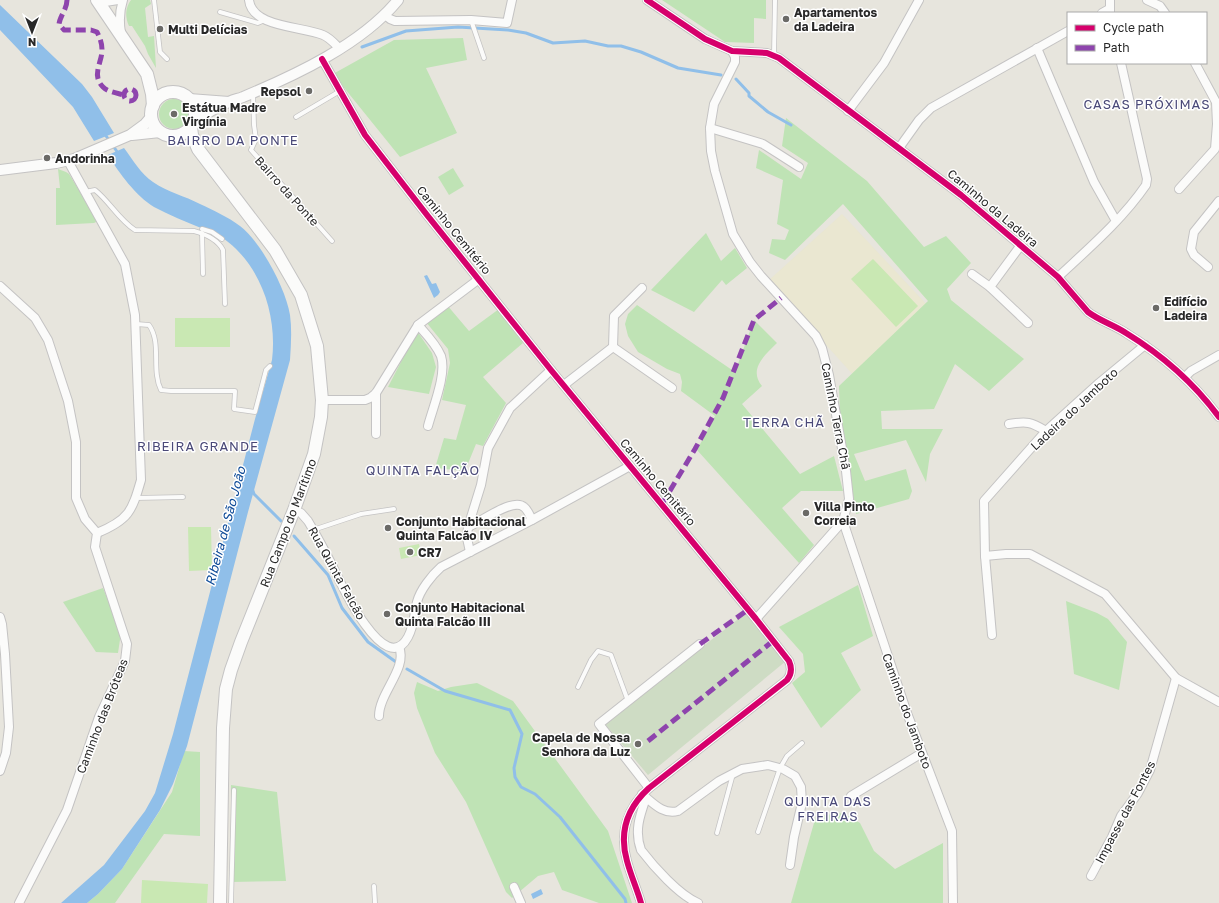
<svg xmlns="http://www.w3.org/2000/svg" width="1219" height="903" font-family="'Golos Text',sans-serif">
	<rect width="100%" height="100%" fill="#e7e5dd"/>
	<path fill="#eae7d1" d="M842 214 944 323 856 378 768 281Z"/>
	<g fill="#bfe3b5">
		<path d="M131 0H150L151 4 145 8 148 37 154 36 156 68 148 54 145 46 132 26H129C125 17 125 8 131 0Z"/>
		<path d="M662 0H766V19L754 18V43L725 42Z"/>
		<path d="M463 38 467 60 426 68 457 133 400 157 333 74 394 40Z"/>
		<circle cx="174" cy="114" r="15"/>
		<path d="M786 118 867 181 924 247 946 236 971 263 947 289 951 300 1024 359 989 391 955 364 934 409 881 411 882 429H943L930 454 926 482 906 440 854 454 865 481 906 469 912 491 909 499 856 514 840 413 839 386 928 301 843 204 785 260 769 253 772 239 785 240 789 230 777 224 783 180 756 168 759 150 801 179 808 163 782 146Z"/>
		<path d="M453 168 464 186 449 195 438 177Z"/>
		<path d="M58 169 66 172 69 174 95 216 96 222 94 223 56 225V188H60Z"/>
		<path d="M706 233 721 261 735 248 747 268 726 285 722 280 694 312 651 290Z"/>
		<path d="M447 305 469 331 499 309 523 343 483 377 506 403 483 446 476 444 465 471 435 468 444 438 456 440 466 405 442 400 450 363 448 349 426 322Z"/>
		<path d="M637 305 735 372 754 320 777 343C765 355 748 369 762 386L742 404 800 474 834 456 843 491H801L782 508 814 545 799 563 697 450 715 416 681 391 682 382 680 374 667 369 638 352 628 336 625 324 628 314Z"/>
		<path d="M417 331 432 353 436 367 429 394 388 387Z"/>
		<path d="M858 585 873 636 841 653 861 690 821 728 792 683 805 672 803 654 779 627Z"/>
		<path d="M103 588 121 633 118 653 96 652 63 602Z"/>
		<path d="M1066 601 1097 613 1108 619 1127 642 1119 690 1074 674Z"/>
		<path d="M417 682 438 691 451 687 477 683 513 701 608 831 632 903H599L562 890 554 872 538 876 512 898 506 892 466 802 435 753 417 708 414 693Z"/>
		<path d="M184 751 200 752V836L164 834 115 903H87L98 894 122 869 172 792Z"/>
		<path d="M231 785 277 792 286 881 231 882Z"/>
		<path d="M843 813 860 823 874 851 895 869 943 843V903H791L816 816Z"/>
	</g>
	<path fill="#cedcc4" d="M746 613 786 661 648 775 604 723Z"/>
	<g fill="#c9e8b3">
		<path d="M873 259 918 306 896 327 851 279Z"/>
		<rect x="175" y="318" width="55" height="29"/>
		<path d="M188 527H211L212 570 189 571Z"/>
		<path d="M419 544 421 555 401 559 399 548Z"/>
		<path d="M142 880 208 884 207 903H141Z"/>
	</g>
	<g fill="#90bfe9">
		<path d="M0 5 82 84 92 97 114 133 94 141 73 107 0 30Z"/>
		<path d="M124 148C133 160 141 174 153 182 167 192 185 196 200 204 213 210 228 217 240 226 261 242 286 289 290 315 292 330 291 345 290 360L248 512 187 746 173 784 160 810 122 869 98 894 87 903H61L104 865 145 811 155 793 173 734 255 419 272 360C278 312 258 256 213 232 209 230 205 230 201 228 186 222 169 215 154 207 136 196 119 173 108 155Z"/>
		<path d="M427 275 432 284 436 283 440 292 438 295 434 298 424 276Z"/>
		<path d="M541 889 543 894 533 899 531 894Z"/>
	</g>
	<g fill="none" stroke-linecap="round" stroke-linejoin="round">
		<g stroke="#90bfe9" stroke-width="3">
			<path d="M362 47 406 31 458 27 508 30 526 33 553 43 585 41 608 46H621L641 52 678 68 721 75"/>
			<path d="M736 79 749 93V96L768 112 791 125"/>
			<path d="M104 133 118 153"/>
			<path d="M252 488 254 494 281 521"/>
			<path d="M294 536 328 575 342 608 368 642 396 662"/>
			<path d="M407 669 445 691 510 710 522 734 514 768 515 777 521 787 535 794 560 817 625 899 626 903"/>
		</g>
		<defs>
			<g id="service">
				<path d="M154 0 160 52 167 59"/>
				<path d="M220 12 258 23 265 20"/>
				<path d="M471 20 484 58"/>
				<path d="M774 55 775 0"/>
				<path d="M253 94 254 125 256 139 251 150 332 241"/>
				<path d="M296 117 340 91"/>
				<path d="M85 192 95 190C110 202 119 220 135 230L194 231C205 234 218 240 223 250L225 304"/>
				<path d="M202 229 212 232 222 239"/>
				<path d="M202 233 203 274"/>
				<path d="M136 324 149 325C162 343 151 370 161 390L171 391H235L234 409 255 412 266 370 270 366"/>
				<path d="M136 498 183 497"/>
				<path d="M313 530 361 514 394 509"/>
				<path d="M578 687 591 660 598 651 611 655 628 701"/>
				<path d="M758 832 780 768 787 756 802 743"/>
				<path d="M717 833 733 774"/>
				<path d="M374 886 375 903"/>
				<path d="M231 903 234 790"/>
			</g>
			<g id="minor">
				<path d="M249 0C252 28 302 26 323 35 330 38 334 43 339 48"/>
				<path d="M647 0 705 39 732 51 767 53 779 58 961 195 1058 277 1088 312C1100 321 1114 325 1126 333 1162 355 1194 383 1219 417"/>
				<path d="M1147 0 1160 6 1165 13"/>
				<path d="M99 3 118 0"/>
				<path d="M1102 13 1109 9"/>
				<path d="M1110 13V0"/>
				<path d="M385 15 390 19 395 21 471 20 507 23 512 0"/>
				<path d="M121 33C119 21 119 12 123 0"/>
				<path d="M1037 48 1094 182 1116 221"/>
				<path d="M732 51 735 57V62L714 104 710 128 711 151 715 171 733 234 750 262 761 276 816 336 822 348 829 375 846 471 849 499 843 521 756 619"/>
				<path d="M322 59 365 135 427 215 551 370 756 619 789 661C792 668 792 674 787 680L649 788C627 808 619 833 627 861 631 876 637 889 641 903"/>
				<path d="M848 111 884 63 919 0"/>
				<path d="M710 128 763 144 799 167"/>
				<path d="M899 148 919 120 931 108 1068 31"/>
				<path d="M68 161 125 264 135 315 141 480C132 511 129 520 97 533"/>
				<path d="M1179 189 1215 149 1217 124 1216 102 1195 63"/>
				<path d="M1021 245 990 287 1028 323"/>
				<path d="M1208 267 1194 255 1191 249 1194 232 1219 201"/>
				<path d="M972 274 990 287"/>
				<path d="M1058 277C1088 249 1122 220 1146 185L1147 179 1121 63"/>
				<path d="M0 286 35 318 48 340 68 401 76 442V498L85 519 97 533 95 547 127 644 125 661 99 717 67 810 19 903"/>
				<path d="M418 325C426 334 436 344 441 356 447 374 433 407 428 426"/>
				<path d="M613 347 672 388"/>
				<path d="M1185 377 1191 371 1219 355"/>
				<path d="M564 385 613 347 614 316 642 288"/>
				<path d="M376 393V434"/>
				<path d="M322 400H365L370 398 376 393 418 325 479 279"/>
				<path d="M1009 424C1027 421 1031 422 1046 431"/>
				<path d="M294 510 301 513 308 521C317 536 325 551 333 567 340 582 385 680 408 637 414 626 414 614 417 602 420 590 432 575 441 567L532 520 630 466"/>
				<path d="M843 521 907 713 952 831 953 903"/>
				<path d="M468 527C481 522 513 497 524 507 528 510 530 516 532 520"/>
				<path d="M470 552 467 538 468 527 481 485 488 448 510 408 551 370"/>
				<path d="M985 556 1006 554H1030L1105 594 1176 678 1219 702"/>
				<path d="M0 617 2 624 5 654 9 727 6 753 0 771"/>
				<path d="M992 635 985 556 984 501 1046 431 1099 383 1145 345"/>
				<path d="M379 716C379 693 408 668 399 647"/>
				<path d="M649 788 599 724 700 644"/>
				<path d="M642 794C653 803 663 815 678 811L719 781 742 769 768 765 783 769 795 776 801 787 802 803 794 837 790 865"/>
				<path d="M851 796 922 753"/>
				<path d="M646 798C640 815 634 831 641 850 654 867 679 895 698 903"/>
				<path d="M1091 876 1112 837 1121 816 1138 793 1150 770 1176 678"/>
				<path d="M514 887 521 903"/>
			</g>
			<g id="tertiary">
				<path d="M189 99 229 102"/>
				<path d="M194 122C205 114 217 107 229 102 234 99 239 99 243 97 296 75 362 44 398 0"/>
				<path d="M132 135 160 132"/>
				<path d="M0 170 56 163 74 159 130 135 145 124 151 117"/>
			</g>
			<g id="secondary">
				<path d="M97 0 147 74 152 94 153 106"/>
				<circle cx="173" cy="114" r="22"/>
				<path d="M191 127 192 135 198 149 275 250 301 295 317 346 322 400 321 417 314 454 294 510 241 642 231 670 226 689 223 728 220 903"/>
			</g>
		</defs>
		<use href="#service" stroke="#c4c3c3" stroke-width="5.5"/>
		<use href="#minor" stroke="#c4c3c3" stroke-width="10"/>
		<use href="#tertiary" stroke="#c4c3c3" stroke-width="12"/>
		<use href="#secondary" stroke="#c4c3c3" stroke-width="14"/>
		<use href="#service" stroke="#fbfbfa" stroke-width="4"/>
		<use href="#minor" stroke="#fbfbfa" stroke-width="8"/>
		<use href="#tertiary" stroke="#fbfbfa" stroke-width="10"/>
		<use href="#secondary" stroke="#fbfbfa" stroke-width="12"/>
		<g stroke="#8e44ad" stroke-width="5" stroke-dasharray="10 5" stroke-linecap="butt">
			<path d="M67 0C67 9 60 16 59 24L64 30H91L97 32C100 38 102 43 102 50 102 63 91 75 103 87 108 92 117 93 124 95"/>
			<circle cx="130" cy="95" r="6"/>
			<path d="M662 504 695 449 723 398 754 320 781 298"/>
			<path d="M700 644 749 609"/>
			<path d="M648 741 773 641"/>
		</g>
		<defs>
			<g id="cycleway">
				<path d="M647 0 705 39 732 51 767 53 779 58 961 195 1058 277 1088 312C1100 321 1114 325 1126 333 1162 355 1194 383 1219 417"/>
				<path d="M322 59 365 135 427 215 551 370 756 619 789 661C792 668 792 674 787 680L649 788C627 808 619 833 627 861 631 876 637 889 641 903"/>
			</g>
		</defs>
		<use href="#cycleway" stroke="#fff" stroke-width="8"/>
		<use href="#cycleway" stroke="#d6006c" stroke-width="6"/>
	</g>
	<g fill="#6b6a67" stroke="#fff" stroke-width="1.5">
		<circle cx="786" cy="19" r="4"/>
		<circle cx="160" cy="29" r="4"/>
		<circle cx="309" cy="91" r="4"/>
		<circle cx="174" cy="114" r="4"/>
		<circle cx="47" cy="158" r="4"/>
		<circle cx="1156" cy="308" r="4"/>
		<circle cx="806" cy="513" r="4"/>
		<circle cx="388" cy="528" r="4"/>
		<circle cx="410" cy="552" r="4"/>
		<circle cx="387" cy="614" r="4"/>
		<circle cx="638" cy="744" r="4"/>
	</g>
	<g text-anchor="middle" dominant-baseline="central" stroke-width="3" stroke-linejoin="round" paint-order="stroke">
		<g font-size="12" font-weight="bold" fill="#282828" stroke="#fff" text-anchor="start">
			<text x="794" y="12">Apartamentos<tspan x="794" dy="14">da Ladeira</tspan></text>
			<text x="168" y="29">Multi Delícias</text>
			<text x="301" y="91" text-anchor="end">Repsol</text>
			<text x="182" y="107">Estátua Madre<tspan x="182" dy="14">Virgínia</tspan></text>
			<text x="55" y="158">Andorinha</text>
			<text x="1164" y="301">Edifício<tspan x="1164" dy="14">Ladeira</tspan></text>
			<text x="814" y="506">Villa Pinto<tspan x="814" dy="14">Correia</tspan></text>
			<text x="396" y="521">Conjunto Habitacional<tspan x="396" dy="14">Quinta Falcão IV</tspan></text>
			<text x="418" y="552">CR7</text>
			<text x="395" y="607">Conjunto Habitacional<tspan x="395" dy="14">Quinta Falcão III</tspan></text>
			<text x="630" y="737" text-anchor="end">Capela de Nossa<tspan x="630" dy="14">Senhora da Luz</tspan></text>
		</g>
		<g font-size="12" fill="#282828" stroke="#fff">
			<text transform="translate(287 191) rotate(48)">Bairro da Ponte</text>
			<text transform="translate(993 208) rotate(40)">Caminho da Ladeira</text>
			<text transform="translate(454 230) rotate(51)">Caminho Cemitério</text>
			<text transform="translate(1074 409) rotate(-43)">Ladeira do Jamboto</text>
			<text transform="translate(836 416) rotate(79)">Caminho Terra Chã</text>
			<text transform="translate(658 482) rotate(50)">Caminho Cemitério</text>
			<text transform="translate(288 523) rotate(-69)">Rua Campo do Marítimo</text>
			<text transform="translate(337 573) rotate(61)">Rua Quinta Falcão</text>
			<text transform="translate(907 711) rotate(70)">Caminho do Jamboto</text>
			<text transform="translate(102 716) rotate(-69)">Caminho das Bróteas</text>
			<text transform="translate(1125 812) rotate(-62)">Impasse das Fontes</text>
		</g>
		<g font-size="13" letter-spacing="1" fill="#4a4978" stroke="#fff">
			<text x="1147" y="104">CASAS PRÓXIMAS</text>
			<text x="233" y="140">BAIRRO DA PONTE</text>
			<text x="784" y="422">TERRA CHÃ</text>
			<text x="198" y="446">RIBEIRA GRANDE</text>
			<text x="423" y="470">QUINTA FALÇÃO</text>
			<text x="828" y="801">QUINTA DAS<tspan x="828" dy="15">FREIRAS</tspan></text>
		</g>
		<g font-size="13" font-style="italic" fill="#0d4a97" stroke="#fff">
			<text transform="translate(225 526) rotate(-75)">Ribeira de São João</text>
		</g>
	</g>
	<rect x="1067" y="12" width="140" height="52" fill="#ffffff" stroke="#a9a9a9"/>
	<rect x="1075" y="25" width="20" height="6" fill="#d6006c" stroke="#a9a9a9"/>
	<text x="1103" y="32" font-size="12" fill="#282828">Cycle path</text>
	<rect x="1075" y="45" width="20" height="6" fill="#8e44ad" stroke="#a9a9a9"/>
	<text x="1103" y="52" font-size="12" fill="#282828">Path</text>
	<g transform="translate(32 32) rotate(180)" stroke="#ffffff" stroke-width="3" paint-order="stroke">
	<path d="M0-3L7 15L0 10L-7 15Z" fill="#282828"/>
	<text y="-6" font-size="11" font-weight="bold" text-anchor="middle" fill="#282828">N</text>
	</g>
</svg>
